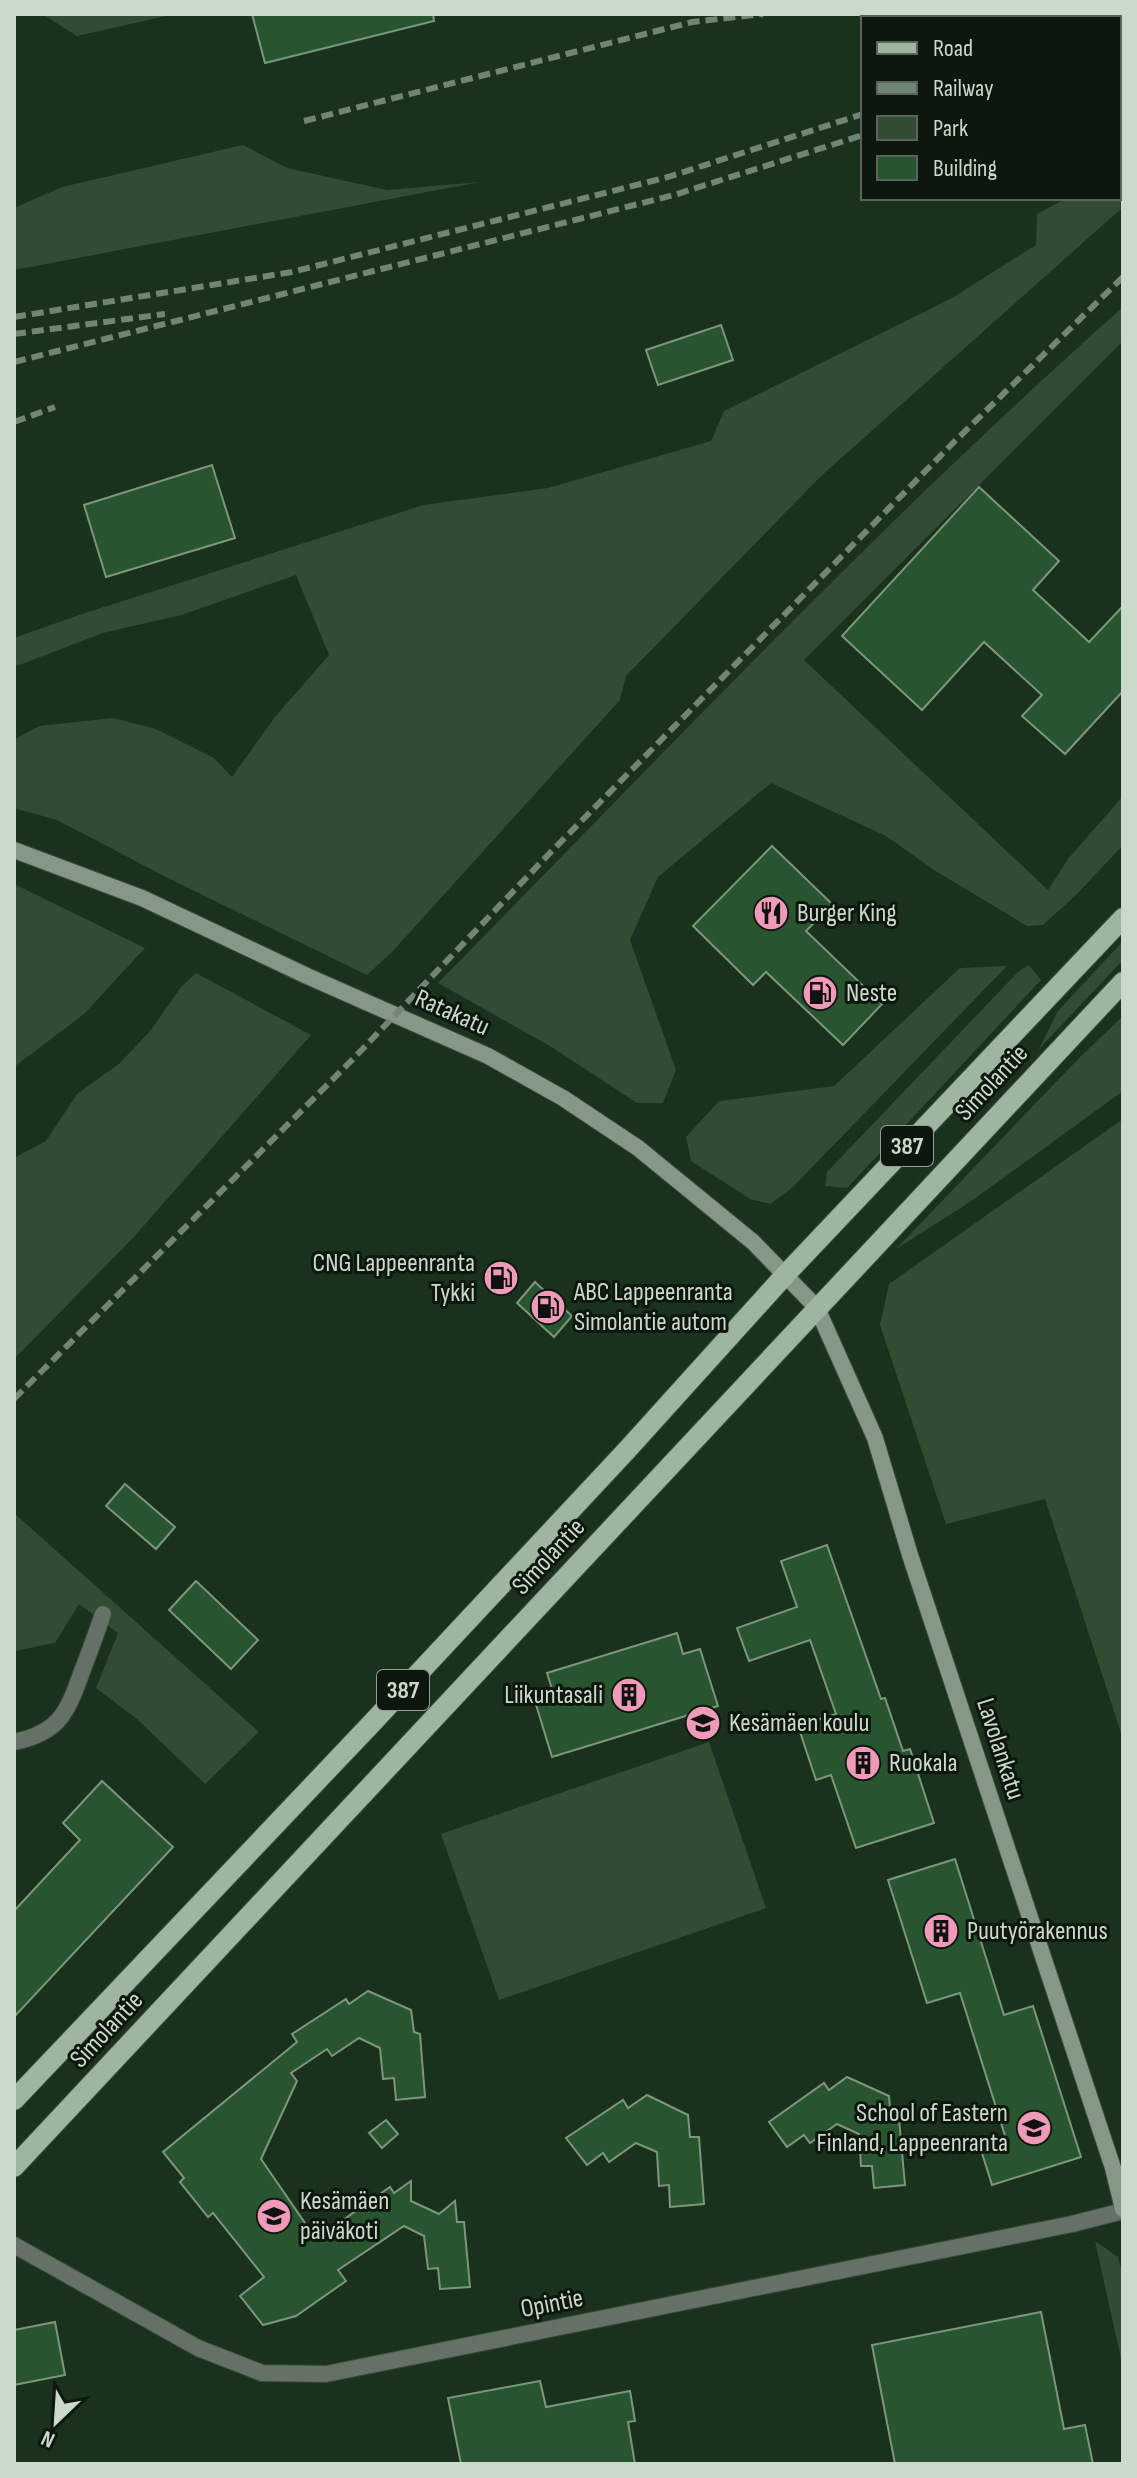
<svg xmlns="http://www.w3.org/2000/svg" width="1137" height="2478" font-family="'Sofia Sans Condensed',sans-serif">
	<rect width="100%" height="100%" fill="#1a311d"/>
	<g fill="#324c34">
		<path d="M42 14H175L77 36Z"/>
		<path d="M243 145 287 168 387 190 480 182 14 270V208L62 187Z"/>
		<path d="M1123 169V207L820 477 626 676 620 700 392 952 367 975 168 878 57 820 14 808V740L39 726 113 718 156 729 214 758 232 777 275 717 329 655 296 575 181 615 103 633 14 667V638L79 615 423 505 548 488 711 441 724 411 952 298 1036 245 1037 214 1067 198H1119V171Z"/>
		<path d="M1123 307V341L804 660 1048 890 1068 859 1123 796V845L1076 895 1043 925 1027 926 934 870 886 836 771 783 658 877 630 940 676 1070 663 1103H637L550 1046 438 983C663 754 883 520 1123 307Z"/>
		<path d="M14 884 145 948 84 1014 14 1067Z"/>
		<path d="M1123 941V960L1039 1049 1058 1011Z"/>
		<path d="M1029 965 1041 980 847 1188 825 1186 827 1172 1018 972Z"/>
		<path d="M1007 966 792 1188 770 1204 750 1199 691 1161 686 1137 719 1101 834 1086 960 968Z"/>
		<path d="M196 973 311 1035 133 1238 14 1359V1158L46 1141 77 1094 120 1063 151 1030 181 987Z"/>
		<path d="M1123 1016V1091L970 1202 896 1249 1080 1057Z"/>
		<path d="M1123 1119V1739L1045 1499 946 1524 880 1325 889 1284Z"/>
		<path d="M14 1513 259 1732 205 1784 137 1719 96 1688 118 1633 79 1604 55 1643 14 1651Z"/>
		<path d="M709 1742 766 1908 499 2000 441 1834Z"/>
		<path d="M1095 2241 1118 2257 1123 2275V2368Z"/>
	</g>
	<g fill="#28552f" stroke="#7c967e" stroke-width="2">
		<path d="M252 14H433L434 21 265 63Z"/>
		<path d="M721 325 733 360 658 385 646 350Z"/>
		<path d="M212 465 235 538 106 577 84 505Z"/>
		<path d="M979 487 1059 561 1033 590 1089 642 1123 606V691L1065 754 1022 716 1042 695 984 642 922 710 842 636Z"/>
		<path d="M772 846 832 904 806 931 882 1004 843 1045 766 972 753 985 693 926Z"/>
		<path d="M535 1282 572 1316 554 1337 517 1303Z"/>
		<path d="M125 1484 175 1527 156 1549 106 1506Z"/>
		<path d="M827 1545 881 1699 885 1698 903 1751 910 1749 934 1823 856 1848 831 1775 816 1780 798 1726 836 1714 810 1640 749 1661 737 1628 797 1607 781 1561Z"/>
		<path d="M196 1581 258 1640 231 1669 169 1610Z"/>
		<path d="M677 1633 683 1654 700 1649 718 1706 552 1757 534 1698 553 1692 547 1673Z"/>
		<path d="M102 1781 173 1847 14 2017V1911L80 1840 63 1823Z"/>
		<path d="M955 1859 1004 2015 1033 2006 1081 2157 992 2185 981 2150 1007 2142 960 1993 927 2003 888 1880Z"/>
		<path d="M368 1991 411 2010 414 2032 420 2034 425 2097 396 2100 394 2078 383 2079 380 2048 359 2038 332 2056 327 2049 291 2073 297 2081 261 2159 316 2239 390 2187 394 2193 411 2181V2201L439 2214 455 2201 457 2222H464L470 2287 440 2289 438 2268 428 2269 424 2236 404 2226 338 2270 346 2281 296 2316 263 2325 240 2296 264 2277 213 2213 208 2217 180 2182 184 2178 163 2152 297 2042 292 2034 346 1999 349 2004Z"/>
		<path d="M847 2077 889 2096 891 2120 899 2119 905 2185 874 2188 872 2166H861L859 2134 837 2124 810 2143 804 2135 787 2147 769 2122 824 2083 829 2090Z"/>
		<path d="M647 2095 688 2115 690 2137H699L704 2204 670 2207 669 2185 659 2186 657 2152 636 2143 609 2162 603 2153 587 2165 566 2138 623 2100 628 2108Z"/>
		<path d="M386 2120 398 2134 382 2148 369 2133Z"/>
		<path d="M1041 2312 1064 2429 1085 2425 1093 2464H895L872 2345Z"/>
		<path d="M55 2322 65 2375 14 2385V2330Z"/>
		<path d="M540 2381 546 2407 630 2391 635 2421 628 2422 635 2464H461L448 2398Z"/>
	</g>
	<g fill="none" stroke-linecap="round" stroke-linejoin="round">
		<defs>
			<g id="minor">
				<path d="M14 1742C58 1733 67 1714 81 1674 89 1654 96 1634 103 1614"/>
				<path d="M14 2245 198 2348 262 2373 326 2374 1072 2224 1123 2211"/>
			</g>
			<path id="secondary" d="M14 850 142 898 307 976 488 1056 563 1098 638 1148 753 1242 817 1308 875 1438 910 1555 1113 2168 1123 2209"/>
			<g id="primary">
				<path d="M14 2100 372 1723 627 1450 786 1274 1123 918"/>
				<path d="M14 2167 1123 982"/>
			</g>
		</defs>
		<use href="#minor" stroke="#364c39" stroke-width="18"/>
		<use href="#secondary" stroke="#364c39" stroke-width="18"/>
		<use href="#primary" stroke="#364c39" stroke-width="22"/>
		<use href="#minor" stroke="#657066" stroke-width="16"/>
		<use href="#secondary" stroke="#859786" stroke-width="16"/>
		<use href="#primary" stroke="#9eb5a0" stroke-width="20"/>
		<g stroke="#728574" stroke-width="6" stroke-dasharray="12 6" stroke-linecap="butt">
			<path d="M1110 18 1118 14"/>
			<path d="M1119 34 1123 32"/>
			<path d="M304 121 692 22 763 14"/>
			<path d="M14 317 292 272 668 177 863 114"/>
			<path d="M14 334 165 314"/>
			<path d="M14 362 674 195 863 135"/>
			<path d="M14 422 55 407"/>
			<path d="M14 1399 352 1060 548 855 954 442 1123 277"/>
		</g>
	</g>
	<defs>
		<symbol id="restaurant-disc" viewBox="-11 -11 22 22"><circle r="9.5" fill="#ef9ab8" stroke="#0d170e"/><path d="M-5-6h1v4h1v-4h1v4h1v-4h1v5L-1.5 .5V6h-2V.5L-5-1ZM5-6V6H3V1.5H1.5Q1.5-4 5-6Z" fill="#111"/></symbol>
		<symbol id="fuel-disc" viewBox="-11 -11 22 22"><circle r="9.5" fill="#ef9ab8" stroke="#0d170e"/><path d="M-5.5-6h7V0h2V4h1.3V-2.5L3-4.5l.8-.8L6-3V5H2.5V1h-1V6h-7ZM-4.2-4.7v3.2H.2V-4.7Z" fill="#111"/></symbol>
		<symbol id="building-disc" viewBox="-11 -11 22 22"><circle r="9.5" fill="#ef9ab8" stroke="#0d170e"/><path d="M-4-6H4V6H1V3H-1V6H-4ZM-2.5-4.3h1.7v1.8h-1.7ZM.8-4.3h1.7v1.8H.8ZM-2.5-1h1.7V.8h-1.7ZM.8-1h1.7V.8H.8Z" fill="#111"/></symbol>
		<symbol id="school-disc" viewBox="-11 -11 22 22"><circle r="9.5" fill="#ef9ab8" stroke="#0d170e"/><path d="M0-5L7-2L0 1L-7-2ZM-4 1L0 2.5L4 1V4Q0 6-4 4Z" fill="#111"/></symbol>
	</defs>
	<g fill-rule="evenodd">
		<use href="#restaurant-disc" x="751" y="893" width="40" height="40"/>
		<use href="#fuel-disc" x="800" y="973" width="40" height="40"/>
		<use href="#fuel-disc" x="481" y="1258" width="40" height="40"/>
		<use href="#fuel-disc" x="528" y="1287" width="40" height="40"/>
		<use href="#building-disc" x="609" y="1675" width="40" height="40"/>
		<use href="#school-disc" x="683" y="1703" width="40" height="40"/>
		<use href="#building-disc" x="843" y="1743" width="40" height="40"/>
		<use href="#building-disc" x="921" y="1911" width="40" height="40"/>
		<use href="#school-disc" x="1014" y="2108" width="40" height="40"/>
		<use href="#school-disc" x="254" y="2196" width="40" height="40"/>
	</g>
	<g text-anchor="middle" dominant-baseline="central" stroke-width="6" stroke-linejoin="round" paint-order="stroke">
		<g fill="#0d170e" stroke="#929f92" stroke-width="2">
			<rect x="881" y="1126" width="52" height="40" rx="6"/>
			<rect x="377" y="1670" width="52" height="40" rx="6"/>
		</g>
		<g font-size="24" font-weight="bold" fill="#cbd9cb">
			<text x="907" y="1146">387</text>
			<text x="403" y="1690">387</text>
		</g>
		<g font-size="26" fill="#cbd9cb" stroke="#0d170e" text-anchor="start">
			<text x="797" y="913">Burger King</text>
			<text x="846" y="993">Neste</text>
			<text x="475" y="1263" text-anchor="end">CNG Lappeenranta<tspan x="475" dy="30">Tykki</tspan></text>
			<text x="574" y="1292">ABC Lappeenranta<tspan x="574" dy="30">Simolantie autom</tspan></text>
			<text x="603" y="1695" text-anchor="end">Liikuntasali</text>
			<text x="729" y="1723">Kesämäen koulu</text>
			<text x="889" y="1763">Ruokala</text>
			<text x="967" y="1931">Puutyörakennus</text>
			<text x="1008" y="2113" text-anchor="end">School of Eastern<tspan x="1008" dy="30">Finland, Lappeenranta</tspan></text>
			<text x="300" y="2201">Kesämäen<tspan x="300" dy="30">päiväkoti</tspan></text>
		</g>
		<g font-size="26" fill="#cbd9cb" stroke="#0d170e">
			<text transform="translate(452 1013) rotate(24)">Ratakatu</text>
			<text transform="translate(992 1083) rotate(-47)">Simolantie</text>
			<text transform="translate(549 1557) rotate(-47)">Simolantie</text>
			<text transform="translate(1000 1749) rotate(72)">Lavolankatu</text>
			<text transform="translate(107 2030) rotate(-47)">Simolantie</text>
			<text transform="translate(552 2304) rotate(-11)">Opintie</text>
		</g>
	</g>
	<rect width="1137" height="2478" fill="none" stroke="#cbd9cb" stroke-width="32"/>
	<rect x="861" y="16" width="260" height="184" fill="#0d170e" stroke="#59655a" stroke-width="2"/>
	<rect x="877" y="42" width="40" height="12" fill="#9eb5a0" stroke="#59655a" stroke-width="2"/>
	<text x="933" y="56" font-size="24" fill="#cbd9cb">Road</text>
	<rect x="877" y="82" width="40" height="12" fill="#728574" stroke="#59655a" stroke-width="2"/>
	<text x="933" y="96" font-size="24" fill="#cbd9cb">Railway</text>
	<rect x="877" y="116" width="40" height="24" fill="#324c34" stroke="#59655a" stroke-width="2"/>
	<text x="933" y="136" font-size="24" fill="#cbd9cb">Park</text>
	<rect x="877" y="156" width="40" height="24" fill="#28552f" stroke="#59655a" stroke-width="2"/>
	<text x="933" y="176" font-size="24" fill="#cbd9cb">Building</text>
	<g transform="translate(56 2422) rotate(205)" stroke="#0d170e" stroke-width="6" paint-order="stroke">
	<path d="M0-6L14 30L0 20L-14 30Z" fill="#cbd9cb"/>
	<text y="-12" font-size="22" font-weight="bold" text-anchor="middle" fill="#cbd9cb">N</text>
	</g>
</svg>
